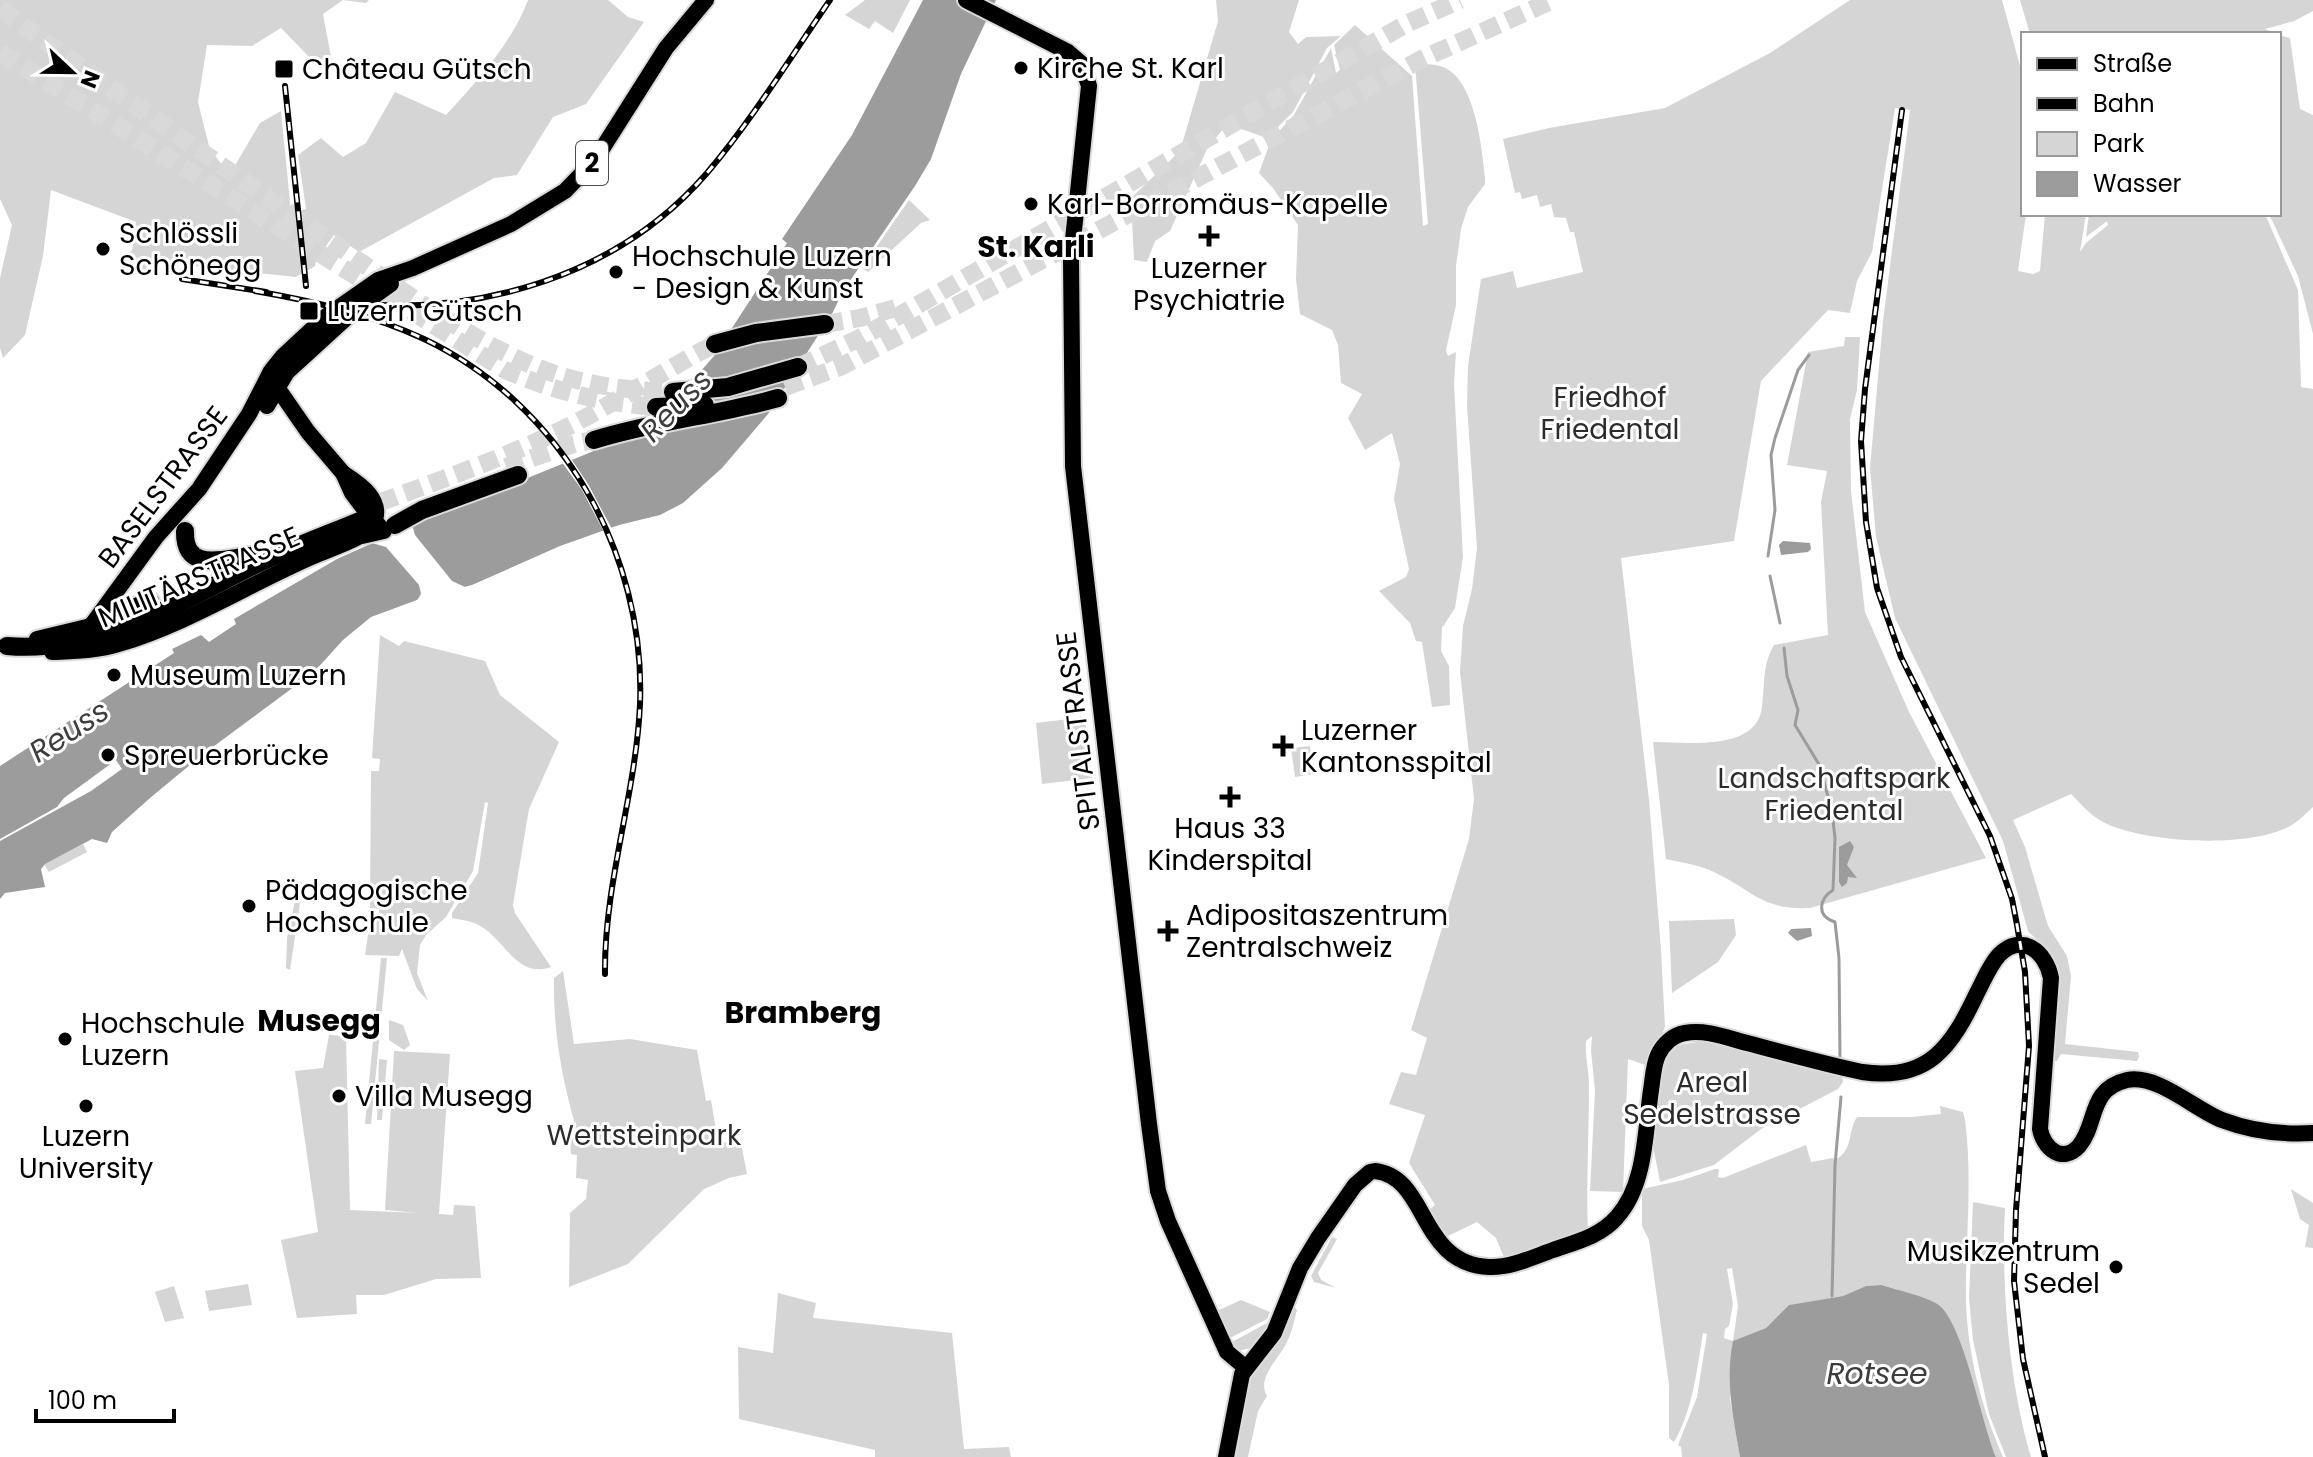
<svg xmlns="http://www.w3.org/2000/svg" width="2313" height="1457" font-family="Poppins,sans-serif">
	<rect width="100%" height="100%" fill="#fff"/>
	<g fill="#d5d5d5" fill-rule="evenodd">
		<path d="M0 0H369L366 3 343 0 323 14 332 62 313 61 281 28 252 46 207 45 198 102 210 150 230 174 260 123 281 111 291 212 306 209 298 155 321 138 343 157 366 143 395 92 446 115C477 81 512 43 528 0H608L628 17 644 22 586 104 553 117 517 175 494 178 359 252 334 235 316 260 315 266 296 277 185 265 164 260 147 270 120 265 132 250 136 222 51 190 43 256 25 335 3 358 0 348V278L12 225 0 199Z"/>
		<path d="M865 0H910L893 33 875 21 869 29 845 15Z"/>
		<path d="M1216 0H1299L1289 32 1298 44 1306 37 1341 36 1327 48 1293 112 1267 138 1227 124 1207 149 1170 231 1155 241 1147 262 1134 260 1131 198 1180 151 1218 21Z"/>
		<path d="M1850 0H2002L2023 77V214H2026L2018 271 2033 274 2040 271 2045 214H2086L2080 252 2086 243 2108 225 2107 221 2086 237 2089 214H2265L2298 290 2301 387 2313 389V807C2306 813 2298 822 2290 826 2250 849 2143 843 2103 822 2091 816 2081 804 2071 794L2013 820 2025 847 2048 926 2067 956 2071 976 2065 1044 2138 1052 2139 1057 2137 1061 2061 1054 2057 1061H2052L2059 993 2057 969 2042 945 2028 931 2003 841 1895 618 1876 537 1870 468 1883 321 1910 110 1895 108 1872 252 1857 281 1850 313 1828 310 1761 381 1734 541 1621 558 1649 800 1661 950 1665 1027 1648 1066 1628 1059 1623 1192 1590 1191 1595 1090 1591 1051 1592 1036 1586 1041C1585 1057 1589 1070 1589 1085 1589 1134 1586 1183 1588 1232L1505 1260 1496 1238 1477 1222 1446 1237 1437 1228 1430 1209 1435 1205 1409 1163 1425 1115 1389 1104 1401 1072 1416 1075 1427 1038 1411 1030 1469 839 1474 799 1460 672 1463 626 1472 589 1477 548 1467 406 1468 366 1481 279 1513 271 1517 288 1583 272 1574 232H1570L1566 218 1554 217 1551 204 1540 207 1537 195 1522 199 1520 192 1515 193 1503 139 1549 128 1665 108 1770 53Z"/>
		<path d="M2020 0H2313V11L2294 21 2265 29 2277 34H2030Z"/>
		<path d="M1355 25 1412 76 1423 226 1428 224 1415 64C1423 64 1433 64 1440 66 1475 75 1482 148 1485 177V184L1468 207 1461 229 1456 266V305L1446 350 1448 356 1456 352 1454 384 1463 557 1455 608 1442 628 1441 651 1449 666 1450 705 1432 707 1422 642 1416 641 1410 623 1379 591 1406 577 1409 569 1394 499 1400 464 1392 433 1365 450 1348 418 1362 394 1341 383 1338 345 1332 330 1300 314 1296 279 1298 225 1273 188 1259 173 1271 140 1294 115 1331 48 1336 73 1340 70 1334 45Z"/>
		<path d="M2279 35 2290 38 2300 109 2313 115V334L2298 276 2269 214H2279Z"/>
		<path d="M909 200 930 220 921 223 868 272 862 268Z"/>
		<path d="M1845 337H1860L1857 390 1850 419 1851 491 1865 612 1909 712 1986 858 1810 908C1762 910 1755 892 1716 873 1701 865 1683 863 1666 859L1653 742C1687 742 1757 752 1762 707 1765 684 1762 666 1774 645L1828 635 1821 502 1827 471 1787 465 1808 352 1844 346Z"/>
		<path d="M380 635 399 646 404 641 485 661 500 695 559 742 529 809 513 905 515 913 551 967C518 979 505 941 482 927 473 921 462 920 452 918V913L478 873 488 803 485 802 473 871 446 917 426 935 420 945 417 973 428 1001 417 989 402 949 399 956 365 955 370 921H379V909L370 908 371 771H379L380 759 372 758Z"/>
		<path d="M1085 717 1092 778 1042 784 1036 723Z"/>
		<path d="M1310 746 1313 774 1295 777 1291 748Z"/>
		<path d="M83 844 87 852 49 872 44 864Z"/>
		<path d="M299 882 303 883 290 970 286 968 287 938Z"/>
		<path d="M1734 919 1736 935 1718 962 1672 993 1669 921Z"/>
		<path d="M381 958H387L371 1124H365Z"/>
		<path d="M563 971 574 1044 630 1039 697 1050 706 1101 711 1100 718 1142 741 1143 747 1174 729 1178 704 1189 628 1264 569 1287 570 1213 586 1199 588 1180 576 1178 577 1155 571 1154 569 1127 575 1124C561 1075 553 1028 554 978Z"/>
		<path d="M389 1020 403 1025 410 1045 404 1050 389 1040Z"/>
		<path d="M329 1035 346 1036 350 1210 418 1213 385 1210 394 1051 450 1054 439 1214 453 1215 454 1205 475 1206 481 1278 436 1279 384 1295H356L357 1314 297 1318 281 1240 318 1232 295 1071 323 1068Z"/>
		<path d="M1703 1041 1842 1075 1843 1082 1838 1089 1761 1129 1714 1165 1660 1182 1652 1141 1662 1068 1667 1057 1678 1045Z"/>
		<path d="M379 1059 387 1060 382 1120H377Z"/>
		<path d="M1940 1106 1963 1112 1965 1120C1973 1181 1965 1242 1966 1303 1968 1356 1982 1409 2003 1457H1996L1988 1438 1958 1338 1940 1306 1918 1296 1882 1285 1866 1286 1843 1296 1790 1305 1766 1328 1734 1341 1730 1399 1740 1457H1682L1681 1447 1678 1445 1697 1397 1707 1334 1703 1333C1697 1369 1693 1410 1674 1442L1669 1438V1385L1649 1240 1642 1226V1189L1683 1180 1715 1169H1719L1718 1177 1723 1178 1806 1145 1811 1162 1833 1158 1835 1160C1854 1150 1847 1132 1857 1117H1911L1941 1114ZM1732 1268 1738 1306 1733 1341 1724 1338 1725 1329 1729 1326 1733 1304 1727 1269Z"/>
		<path d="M2291 1189 2313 1203V1248L2305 1247 2309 1225 2300 1219Z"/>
		<path d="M1973 1202 2005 1208C2001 1285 2009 1383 2031 1457H2006L1989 1414 1973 1340 1969 1298Z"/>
		<path d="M1332 1237 1337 1239 1318 1273 1321 1280 1336 1288 1314 1282 1311 1276Z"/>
		<path d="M248 1284 252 1305 209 1311 205 1291Z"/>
		<path d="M174 1286 184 1318 165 1322 155 1292Z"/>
		<path d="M778 1293 816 1303 813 1318 952 1333 964 1449 1009 1447 1011 1457H875V1450L739 1419 738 1347 773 1353Z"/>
		<path d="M1241 1300 1270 1312 1267 1319 1232 1337 1227 1335 1217 1311Z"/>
		<path d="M1294 1306 1297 1310C1294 1321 1292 1332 1287 1342 1279 1359 1256 1378 1267 1396L1258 1411 1248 1457H1233L1250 1380Z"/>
		<path d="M1273 1313C1271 1328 1257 1351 1239 1350L1230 1343 1269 1322Z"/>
	</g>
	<g fill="#9c9c9c">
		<path d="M923 0H996L961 74 931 159 915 186 843 291 833 312 768 414 722 468 683 503 660 515 619 525 560 546 472 585 425 597 371 617 343 640 314 672 202 755 150 798 112 832 107 843 92 839 45 864 41 869 45 887 5 893 0 899V841L91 791 122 769 116 760 64 798 57 807 0 839V766L174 653 172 649 201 635 209 642 236 624 234 619 337 559 417 523 606 446 641 426 680 395 714 356 787 243 782 239 852 135Z"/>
		<path d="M1783 541 1810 543 1811 549 1808 552 1781 555 1779 545Z"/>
		<path d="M1850 841 1854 847 1847 865 1857 878 1848 877 1847 883 1842 887 1839 882V847Z"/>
		<path d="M1811 928 1812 936 1797 941 1788 933 1791 929Z"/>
		<path d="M1882 1285C1896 1290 1930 1297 1940 1306 1965 1329 1981 1422 1996 1457H1740C1733 1416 1725 1382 1733 1341L1766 1328 1789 1305 1843 1296 1866 1286Z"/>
	</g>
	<g fill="#fff">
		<path d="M570 457 588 484 613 531 605 534 582 490 561 461Z"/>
		<path d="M415 523 413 528 415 535 452 581 465 587 416 602 421 594 419 585 386 547 372 543Z"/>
	</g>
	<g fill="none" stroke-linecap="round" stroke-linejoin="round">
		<g stroke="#9c9c9c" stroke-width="3">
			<path d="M1768 556 1775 510 1771 455 1775 438 1798 370 1809 355"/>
			<path d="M1770 576 1780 623"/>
			<path d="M1784 648 1787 676 1798 710 1795 725 1820 766 1832 812 1835 838 1833 890C1819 899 1816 916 1835 922L1839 958 1840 1059"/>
			<path d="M1832 1296 1835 1165 1841 1097"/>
		</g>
		<g stroke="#d9d9d9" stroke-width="18" stroke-dasharray="18 9" stroke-linecap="butt">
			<path d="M0 9C109 87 218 164 329 240 394 285 462 336 536 367 578 384 627 391 673 392"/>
			<path d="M0 52 505 370C553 391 603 403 656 407"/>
			<path d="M825 324 860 318 899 307"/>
			<path d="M798 367 862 337 1406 24 1460 0"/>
			<path d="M785 387 840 367 1422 59 1553 0"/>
			<path d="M506 467 574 444 594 440"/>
			<path d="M354 512C423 486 493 463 559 431 613 405 662 371 715 344"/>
		</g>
		<defs>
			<g id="major">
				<path d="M966 0 1068 52 1082 64 1089 86 1071 259 1073 466 1149 1124 1158 1191 1168 1221 1227 1352 1246 1368"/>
				<path d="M267 384 281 393 308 432 343 473 352 493 368 514 384 531 362 536"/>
				<path d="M267 406 287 372 356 309 391 284"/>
				<path d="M37 639 91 626 156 537 199 489 249 414 271 371 283 356 325 317 378 280 413 268 511 224 565 191 595 160 666 48 706 0"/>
				<path d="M52 652C74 651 97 651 119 644 187 624 249 584 314 556 329 549 366 538 373 525 385 500 360 484 343 473"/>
				<path d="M1226 1457 1242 1374 1274 1333 1300 1268 1318 1238 1355 1185 1370 1172 1375 1171C1429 1177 1418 1264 1489 1267 1511 1268 1533 1257 1553 1250 1576 1242 1601 1236 1617 1217 1646 1185 1645 1131 1651 1090 1653 1078 1653 1066 1658 1055 1663 1044 1673 1035 1685 1033 1707 1029 1730 1039 1751 1044 1788 1054 1825 1064 1862 1072 1929 1082 1952 1046 1977 993 1984 980 1989 966 1999 955 2021 932 2046 951 2051 978L2040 1129C2043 1147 2062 1165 2079 1146 2098 1123 2088 1089 2127 1080 2158 1074 2194 1109 2222 1120 2251 1131 2282 1135 2313 1133"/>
			</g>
			<g id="highway">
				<path d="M715 344 756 333 825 324"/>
				<path d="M673 392 728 387 798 367"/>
				<path d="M656 407 705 405"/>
				<path d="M594 440C655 421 717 415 778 398"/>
				<path d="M395 525 422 510 518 475"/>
				<path d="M185 531C184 574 225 558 251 556"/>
				<path d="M91 626 150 601"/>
				<path d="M7 646C95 654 178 603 255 565 290 548 326 535 362 520"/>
			</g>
		</defs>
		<use href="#major" stroke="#dbdbdb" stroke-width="20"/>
		<use href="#highway" stroke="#dbdbdb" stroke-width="22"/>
		<use href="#major" stroke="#000" stroke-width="16"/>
		<use href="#highway" stroke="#000" stroke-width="18"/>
		<defs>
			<g id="rail">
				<path d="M285 86 306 286"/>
				<path d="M1902 110 1865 389 1861 441 1866 522 1877 588 1901 657 1990 836 2012 899 2017 925 2025 972 2029 1046 2016 1210 2014 1281 2023 1359 2045 1457"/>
				<path d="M182 279 266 292"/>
				<path d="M255 291C313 301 370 314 424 339 561 404 646 553 640 704 636 795 604 882 605 974"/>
				<path d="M349 303C480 316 618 276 707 173 752 120 790 58 830 0"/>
			</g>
		</defs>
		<use href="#rail" stroke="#000" stroke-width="6"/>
		<use href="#rail" stroke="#fff" stroke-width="3" stroke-dasharray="9" stroke-linecap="butt"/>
	</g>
	<g fill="#000" stroke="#fff" stroke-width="3">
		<circle cx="1021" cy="68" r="8"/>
		<rect x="274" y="59" width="20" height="20" rx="4"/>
		<circle cx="1031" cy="204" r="8"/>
		<path d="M1205 224h8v8h8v8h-8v8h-8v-8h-8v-8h8z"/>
		<circle cx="103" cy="249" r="8"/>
		<circle cx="616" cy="272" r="8"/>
		<rect x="299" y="301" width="20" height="20" rx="4"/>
		<circle cx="114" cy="675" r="8"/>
		<path d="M1279 734h8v8h8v8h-8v8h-8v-8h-8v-8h8z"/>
		<circle cx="108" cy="755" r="8"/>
		<path d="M1226 785h8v8h8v8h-8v8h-8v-8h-8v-8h8z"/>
		<circle cx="249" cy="906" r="8"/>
		<path d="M1164 919h8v8h8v8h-8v8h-8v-8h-8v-8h8z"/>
		<circle cx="65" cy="1039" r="8"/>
		<circle cx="339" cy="1096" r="8"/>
		<circle cx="86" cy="1106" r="8"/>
		<circle cx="2116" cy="1267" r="8"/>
	</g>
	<g text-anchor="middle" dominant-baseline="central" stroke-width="6" stroke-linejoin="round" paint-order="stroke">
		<rect fill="#fff" stroke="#4c4c4c" stroke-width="2" x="576" y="141" width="32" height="44" rx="6"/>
		<g font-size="26" font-weight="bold" fill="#000">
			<text x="592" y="163">2</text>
		</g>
		<g font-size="28" fill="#000" stroke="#fff" text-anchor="start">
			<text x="1037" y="68">Kirche St. Karl</text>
			<text x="302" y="69">Château Gütsch</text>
			<text x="1047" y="204">Karl-Borromäus-Kapelle</text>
			<text x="119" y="233">Schlössli<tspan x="119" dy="32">Schönegg</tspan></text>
			<text x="632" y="256">Hochschule Luzern<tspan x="632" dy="32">- Design &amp; Kunst</tspan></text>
			<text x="1209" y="268" text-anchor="middle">Luzerner<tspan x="1209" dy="32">Psychiatrie</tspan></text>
			<text x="327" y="311">Luzern Gütsch</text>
			<text x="130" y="675">Museum Luzern</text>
			<text x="1301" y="730">Luzerner<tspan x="1301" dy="32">Kantonsspital</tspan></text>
			<text x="124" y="755">Spreuerbrücke</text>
			<text x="1230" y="828" text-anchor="middle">Haus 33<tspan x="1230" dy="32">Kinderspital</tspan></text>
			<text x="265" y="890">Pädagogische<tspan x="265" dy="32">Hochschule</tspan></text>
			<text x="1186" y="915">Adipositaszentrum<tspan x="1186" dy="32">Zentralschweiz</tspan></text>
			<text x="81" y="1023">Hochschule<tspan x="81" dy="32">Luzern</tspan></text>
			<text x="355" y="1096">Villa Musegg</text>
			<text x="86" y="1136" text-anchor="middle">Luzern<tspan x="86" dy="32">University</tspan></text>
			<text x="2100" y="1251" text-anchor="end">Musikzentrum<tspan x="2100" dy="32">Sedel</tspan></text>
		</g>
		<g font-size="28" fill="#2c2c2c" stroke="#fff">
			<text x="1610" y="397">Friedhof<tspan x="1610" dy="32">Friedental</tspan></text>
			<text x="1834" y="778">Landschaftspark<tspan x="1834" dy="32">Friedental</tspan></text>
			<text x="1712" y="1082">Areal<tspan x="1712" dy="32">Sedelstrasse</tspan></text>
			<text x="644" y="1135">Wettsteinpark</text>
		</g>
		<g font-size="28" fill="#000" stroke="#fff">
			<text transform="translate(163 487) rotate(-53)">BASELSTRASSE</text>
			<text transform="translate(199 577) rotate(-23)">MILITÄRSTRASSE</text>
			<text transform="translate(1078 731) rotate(-97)">SPITALSTRASSE</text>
		</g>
		<g font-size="30" font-weight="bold" fill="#000" stroke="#fff">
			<text x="1036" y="246">St. Karli</text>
			<text x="803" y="1012">Bramberg</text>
			<text x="319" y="1020">Musegg</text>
		</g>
		<g font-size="30" font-style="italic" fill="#3d3d3d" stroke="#fff">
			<text transform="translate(676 405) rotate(-46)">Reuss</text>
			<text transform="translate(69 731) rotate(-33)">Reuss</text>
			<text x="1877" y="1373">Rotsee</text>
		</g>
	</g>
	<rect x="2021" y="32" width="260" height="184" fill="#ffffff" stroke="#999999" stroke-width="2"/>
	<rect x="2037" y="58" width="40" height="12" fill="#000000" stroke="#999999" stroke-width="2"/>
	<text x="2093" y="72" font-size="24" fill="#000000">Straße</text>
	<rect x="2037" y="98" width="40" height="12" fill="#000000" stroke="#999999" stroke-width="2"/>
	<text x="2093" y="112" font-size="24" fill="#000000">Bahn</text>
	<rect x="2037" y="132" width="40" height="24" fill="#d5d5d5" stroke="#999999" stroke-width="2"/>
	<text x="2093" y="152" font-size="24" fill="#000000">Park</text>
	<rect x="2037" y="172" width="40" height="24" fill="#9c9c9c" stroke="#999999" stroke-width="2"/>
	<text x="2093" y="192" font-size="24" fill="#000000">Wasser</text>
	<g transform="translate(72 72) rotate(112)" stroke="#ffffff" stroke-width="6" paint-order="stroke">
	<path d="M0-6L14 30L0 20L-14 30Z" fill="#000000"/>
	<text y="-12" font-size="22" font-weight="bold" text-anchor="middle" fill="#000000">N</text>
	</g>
	<path d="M36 1409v12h138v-12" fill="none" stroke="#000000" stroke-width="4"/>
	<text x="48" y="1409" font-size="24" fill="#000000" stroke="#ffffff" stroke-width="6" paint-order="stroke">100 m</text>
</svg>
